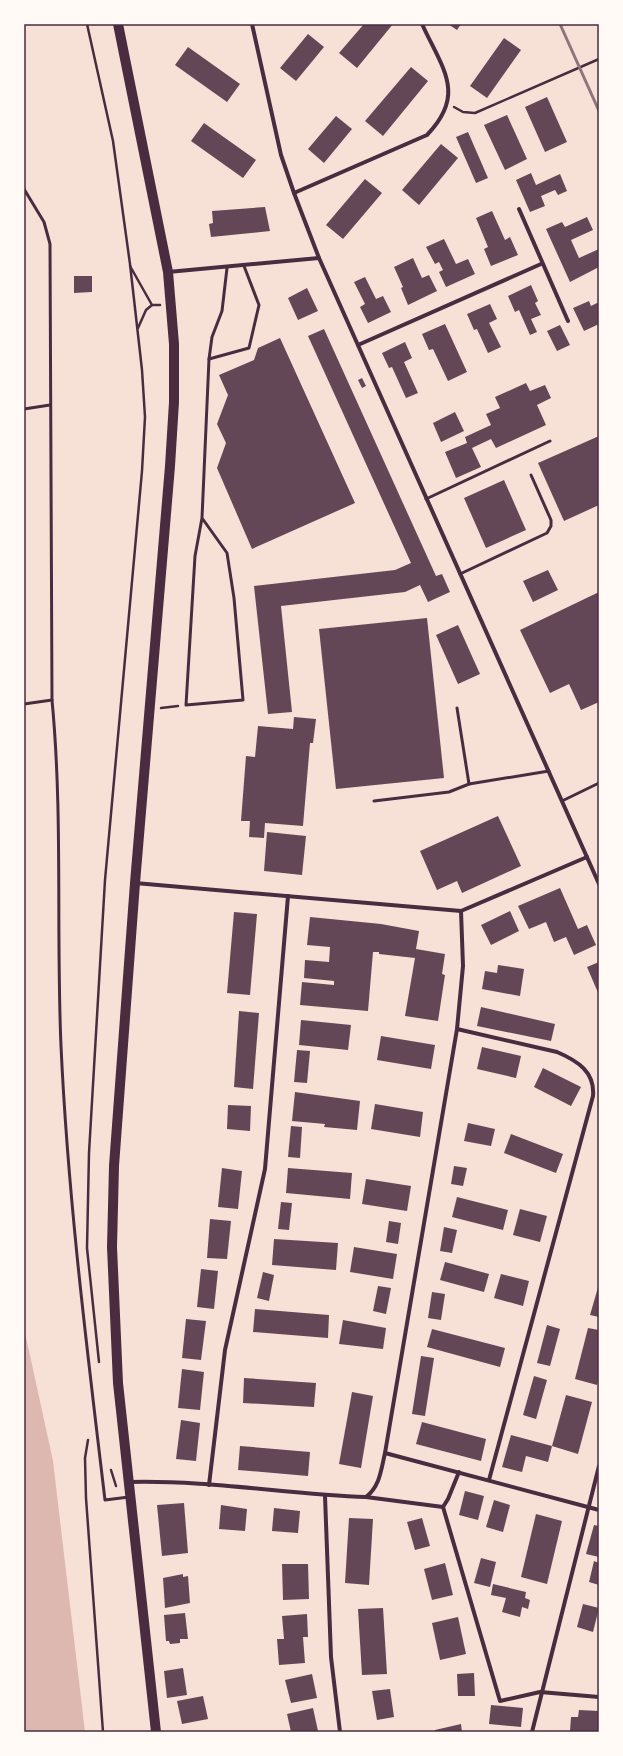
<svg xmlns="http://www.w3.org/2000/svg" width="623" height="1756" font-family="'PT Sans Narrow',sans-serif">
	<rect width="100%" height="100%" fill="#f7e1d7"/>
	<path fill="#dcb8b0" d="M24 1328 53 1461 85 1732H24Z"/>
	<g fill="#644757">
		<path d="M364 24H393L357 68 339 53Z"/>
		<path d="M448 24H461L457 30Z"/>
		<path d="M308 34 324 47 296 81 280 68Z"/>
		<path d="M504 38 521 50 487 98 470 86Z"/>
		<path d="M188 47 240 84 227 102 175 65Z"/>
		<path d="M411 67 428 81 383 136 365 121Z"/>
		<path d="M547 97 567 142 545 152 525 107Z"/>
		<path d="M507 115 527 159 505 170 484 125Z"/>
		<path d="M336 116 352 129 324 163 308 149Z"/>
		<path d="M204 123 256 160 243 178 191 141Z"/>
		<path d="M468 132 488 178 476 183 456 137Z"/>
		<path d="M441 144 458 158 419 205 402 190Z"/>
		<path d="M531 173 536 185 560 174 567 191 558 195 555 190 541 196 545 206 530 212 516 180Z"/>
		<path d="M365 179 382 193 343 239 326 225Z"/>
		<path d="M265 207 270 231 211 237 209 224 213 223 212 211Z"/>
		<path d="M492 211 505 240 510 237 518 255 491 266 484 249 488 247 476 218Z"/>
		<path d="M587 217 593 230 571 240 579 258 599 249V267L570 282 546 229 562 222 565 227Z"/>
		<path d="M444 239 456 264 468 259 475 274 446 287 439 272 443 270 439 262 435 264 426 247Z"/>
		<path d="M413 258 422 278 429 275 437 291 408 305 401 288 403 287 394 267Z"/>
		<path d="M74 276H92V292L74 293Z"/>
		<path d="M365 277 376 299 383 296 391 312 368 323 360 307 365 304 354 282Z"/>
		<path d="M531 285 538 301 535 303 541 315 531 319 537 332 530 335 519 310 515 312 508 296Z"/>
		<path d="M307 288 318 311 298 320 288 298Z"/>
		<path d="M589 301 591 306 599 302 598 318 599 324 584 331 573 308Z"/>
		<path d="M490 304 497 319 489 323 501 347 488 353 477 329 474 330 467 314Z"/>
		<path d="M445 324 467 372 448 381 433 349 429 350 422 334Z"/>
		<path d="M560 325 570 345 557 351 547 331Z"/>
		<path d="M324 329 436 576 442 574 450 592 428 602 420 585 405 592 281 606 292 712 268 714 254 586 395 570 411 563 308 336Z"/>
		<path d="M280 338 355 503 252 549 217 468 226 443 217 424 228 395 219 375 254 360 258 348Z"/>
		<path d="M405 342 412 358 404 362 418 393 406 398 392 367 389 368 382 353Z"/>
		<path d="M362 378 366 386 362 388 358 380Z"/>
		<path d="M526 383 530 391 545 385 551 398 537 405 546 425 496 448 491 439 472 448 481 467 456 478 445 452 467 443 465 437 491 425 486 414 500 408 495 397Z"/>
		<path d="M455 412 464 431 441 442 433 423Z"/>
		<path d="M599 436V505L564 521 538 463Z"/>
		<path d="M504 480 526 530 486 548 464 498Z"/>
		<path d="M548 570 558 590 533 602 523 581Z"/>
		<path d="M599 592V702L581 710 569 684 550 693 520 630Z"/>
		<path d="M427 618 444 778 336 789 319 629Z"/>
		<path d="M458 625 480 674 458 684 436 635Z"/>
		<path d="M294 717 316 719 313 743H310L303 826 265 823 264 838 249 837 250 821H241L246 756 255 757 258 726 293 729Z"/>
		<path d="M498 816 521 866 462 893 457 881 437 890 420 851Z"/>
		<path d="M267 832 306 836 302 875 264 871Z"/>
		<path d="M560 888 578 929 587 925 596 945 574 955 566 937 554 942 546 922 529 929 518 906Z"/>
		<path d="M510 911 519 931 491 945 481 925Z"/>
		<path d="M234 912 257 914 250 995 227 993Z"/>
		<path d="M310 917 381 924 419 931 416 949 445 954 442 974 445 975 438 1021 405 1016 415 958 379 954V952H373L368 1011 300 1005 302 982 334 985V981L304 978 305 960 329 962 330 947 307 945Z"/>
		<path d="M599 962V995L587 967Z"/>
		<path d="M498 965 524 969 520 996 482 989 485 971 497 973Z"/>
		<path d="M481 1007 555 1024 551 1041 477 1026Z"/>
		<path d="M239 1011 259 1013 253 1089 234 1087Z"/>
		<path d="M301 1020 351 1025 348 1050 299 1045Z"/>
		<path d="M381 1036 435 1045 431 1069 377 1060Z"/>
		<path d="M482 1047 521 1056 516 1078 477 1069Z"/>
		<path d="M297 1050 310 1051 307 1083 294 1082Z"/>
		<path d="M543 1068 581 1087 571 1106 534 1087Z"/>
		<path d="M295 1092 360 1101 357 1130 324 1127 325 1124 292 1121Z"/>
		<path d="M375 1104 423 1112 420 1137 371 1129Z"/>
		<path d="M228 1105 251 1106 250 1131 227 1129Z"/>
		<path d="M468 1123 495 1129 491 1146 464 1141Z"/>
		<path d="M291 1126 302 1127 300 1158 288 1157Z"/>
		<path d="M511 1134 563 1154 556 1173 504 1153Z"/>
		<path d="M454 1166 467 1168 463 1186 451 1184Z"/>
		<path d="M222 1168 242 1171 238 1209 218 1207Z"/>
		<path d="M288 1168 352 1173 350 1199 286 1193Z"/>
		<path d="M366 1179 411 1186 407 1211 362 1204Z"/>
		<path d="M457 1197 508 1210 503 1230 452 1217Z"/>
		<path d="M281 1202 292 1203 289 1230 278 1229Z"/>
		<path d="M520 1209 547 1216 540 1242 513 1235Z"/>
		<path d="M210 1219 231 1221 227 1259 207 1258Z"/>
		<path d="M389 1221 401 1223 398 1244 386 1242Z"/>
		<path d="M444 1227 457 1230 452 1253 440 1251Z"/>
		<path d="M274 1239 338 1243 336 1270 272 1265Z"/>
		<path d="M354 1247 397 1254 393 1279 350 1272Z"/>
		<path d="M445 1262 489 1274 484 1292 440 1280Z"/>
		<path d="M201 1269 218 1271 214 1309 197 1307Z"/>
		<path d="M263 1272 274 1275 269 1301 257 1298Z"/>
		<path d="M501 1274 529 1281 523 1306 494 1298Z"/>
		<path d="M599 1284V1317L590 1315Z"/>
		<path d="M378 1286 391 1288 386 1314 373 1311Z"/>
		<path d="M432 1292 445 1294 441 1320 428 1318Z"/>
		<path d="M255 1309 329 1315 328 1338 253 1332Z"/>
		<path d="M186 1319 206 1321 201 1360 182 1358Z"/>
		<path d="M343 1320 386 1328 383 1349 339 1344Z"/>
		<path d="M547 1325 560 1329 550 1366 537 1363Z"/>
		<path d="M588 1328 599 1330V1376L597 1385 575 1379Z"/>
		<path d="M432 1329 505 1348 500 1367 427 1347Z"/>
		<path d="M421 1356 434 1358 425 1416 412 1414Z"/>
		<path d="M182 1369 204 1372 200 1410 178 1408Z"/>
		<path d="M534 1376 547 1380 536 1419 523 1415Z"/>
		<path d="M244 1378 316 1383 314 1407 243 1403Z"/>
		<path d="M352 1392 373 1396 361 1468 339 1464Z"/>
		<path d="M566 1395 592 1402 578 1454 552 1446Z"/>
		<path d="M181 1420 200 1423 196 1461 176 1459Z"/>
		<path d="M422 1422 486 1439 481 1461 416 1444Z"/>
		<path d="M511 1435 552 1446 548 1462 526 1456 522 1472 502 1467Z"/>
		<path d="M240 1446 310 1452 308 1476 238 1470Z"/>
		<path d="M465 1491 484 1496 478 1520 459 1515Z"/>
		<path d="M494 1500 510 1505 503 1532 486 1527Z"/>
		<path d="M184 1503 188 1553 162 1556 157 1505Z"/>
		<path d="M221 1505 247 1509 245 1531 219 1529Z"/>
		<path d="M274 1508 300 1511 298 1533 272 1531Z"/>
		<path d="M536 1514 562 1521 547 1584 521 1577Z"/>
		<path d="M349 1518 373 1519 369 1585 345 1583Z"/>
		<path d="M422 1518 430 1546 415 1550 407 1522Z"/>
		<path d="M594 1525 599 1526V1557L586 1554Z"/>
		<path d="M481 1558 496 1562 490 1587 474 1583Z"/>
		<path d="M594 1561 599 1563V1585L589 1582Z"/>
		<path d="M445 1563 453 1595 432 1600 424 1569Z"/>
		<path d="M282 1564H308L309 1599 283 1600Z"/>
		<path d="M183 1574V1577L188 1576 190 1603 165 1608 163 1578Z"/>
		<path d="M493 1584 526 1592 525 1598 530 1600 528 1609 522 1607 520 1617 502 1612 506 1598 491 1595Z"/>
		<path d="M583 1604 599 1608 593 1632 577 1627Z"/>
		<path d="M383 1608 387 1674 362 1675 358 1609Z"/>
		<path d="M185 1613 188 1639H180V1643L170 1644 169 1641H166L164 1615Z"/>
		<path d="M307 1614 308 1637H303L305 1663 279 1665 277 1639H284L282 1616Z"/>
		<path d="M458 1617 466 1654 440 1660 432 1623Z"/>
		<path d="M183 1668 187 1695 167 1698 164 1671Z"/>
		<path d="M474 1673 475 1696H458L457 1674Z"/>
		<path d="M312 1674 317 1698 291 1703 285 1680Z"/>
		<path d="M390 1689 394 1717 377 1720 372 1691Z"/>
		<path d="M203 1696 208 1719 182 1724 177 1701Z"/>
		<path d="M491 1705 523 1708 521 1727 489 1724Z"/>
		<path d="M313 1708 318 1731 291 1732 287 1714Z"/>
		<path d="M579 1710 599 1711V1732L570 1731 571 1717H578Z"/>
		<path d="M461 1724 462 1732H435V1730Z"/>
	</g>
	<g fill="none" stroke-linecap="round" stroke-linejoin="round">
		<g stroke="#4a2c40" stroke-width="2.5">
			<path d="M87 24 113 141 130 264 142 370 145 417 142 471 105 880 89 1153 87 1248 99 1362"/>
			<path d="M454 107 463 112 475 113 599 59"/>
			<path d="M130 266 152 305H160"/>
			<path d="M138 328 146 310 152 305"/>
			<path d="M161 708 178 706"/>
			<path d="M88 1440 85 1458 86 1498 103 1732"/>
			<path d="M111 1470 116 1486"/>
		</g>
		<g stroke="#4a2c40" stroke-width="3">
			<path d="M24 189 44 222 50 244 52 700C63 815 56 931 61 1046 68 1198 87 1349 105 1500L129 1497"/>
			<path d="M227 268 222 311 212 337 209 359 249 348 259 305 244 266"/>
			<path d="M24 409 50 405"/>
			<path d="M426 499 550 441"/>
			<path d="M202 518 227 553 234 598 243 700 186 705 195 556 202 518 209 359"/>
			<path d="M460 574 547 533 551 526V520L531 475"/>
			<path d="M24 704 52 700"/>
			<path d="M457 708 469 784"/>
			<path d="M374 801 449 792 469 784 549 771"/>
			<path d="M562 801 599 783"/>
		</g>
		<g stroke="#4a2c40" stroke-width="4">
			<path d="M252 24 281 155 294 193 319 258 599 884"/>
			<path d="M294 193 427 135C467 94 442 68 422 24"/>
			<path d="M519 209 568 321"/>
			<path d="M168 272 319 258"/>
			<path d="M358 345 541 264"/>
			<path d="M135 883 461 911 587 857"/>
			<path d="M457 1029 557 1052C578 1061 595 1072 593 1096L489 1480"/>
			<path d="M385 1453 599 1510"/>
			<path d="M129 1482C208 1480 287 1494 366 1497 380 1486 381 1470 385 1453L457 1029 463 966 461 911"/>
			<path d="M209 1485 225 1350 265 1169 288 896"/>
			<path d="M325 1496 331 1657 340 1732"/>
			<path d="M366 1497 443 1507 448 1499 459 1472"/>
			<path d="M443 1507 500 1701 540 1692 599 1697"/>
			<path d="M532 1732 599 1466"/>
		</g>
		<path stroke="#4a2c40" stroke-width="10" d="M118 24 168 272 174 344V402L170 466 135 883 114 1166 112 1247 118 1383 156 1732"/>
		<path stroke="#8f747c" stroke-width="3" d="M560 24 599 111"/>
	</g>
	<rect width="623" height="1756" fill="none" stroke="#fffaf5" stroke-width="50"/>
	<rect x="25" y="25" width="573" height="1706" fill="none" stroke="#4a2c40" stroke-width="1.5"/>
</svg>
